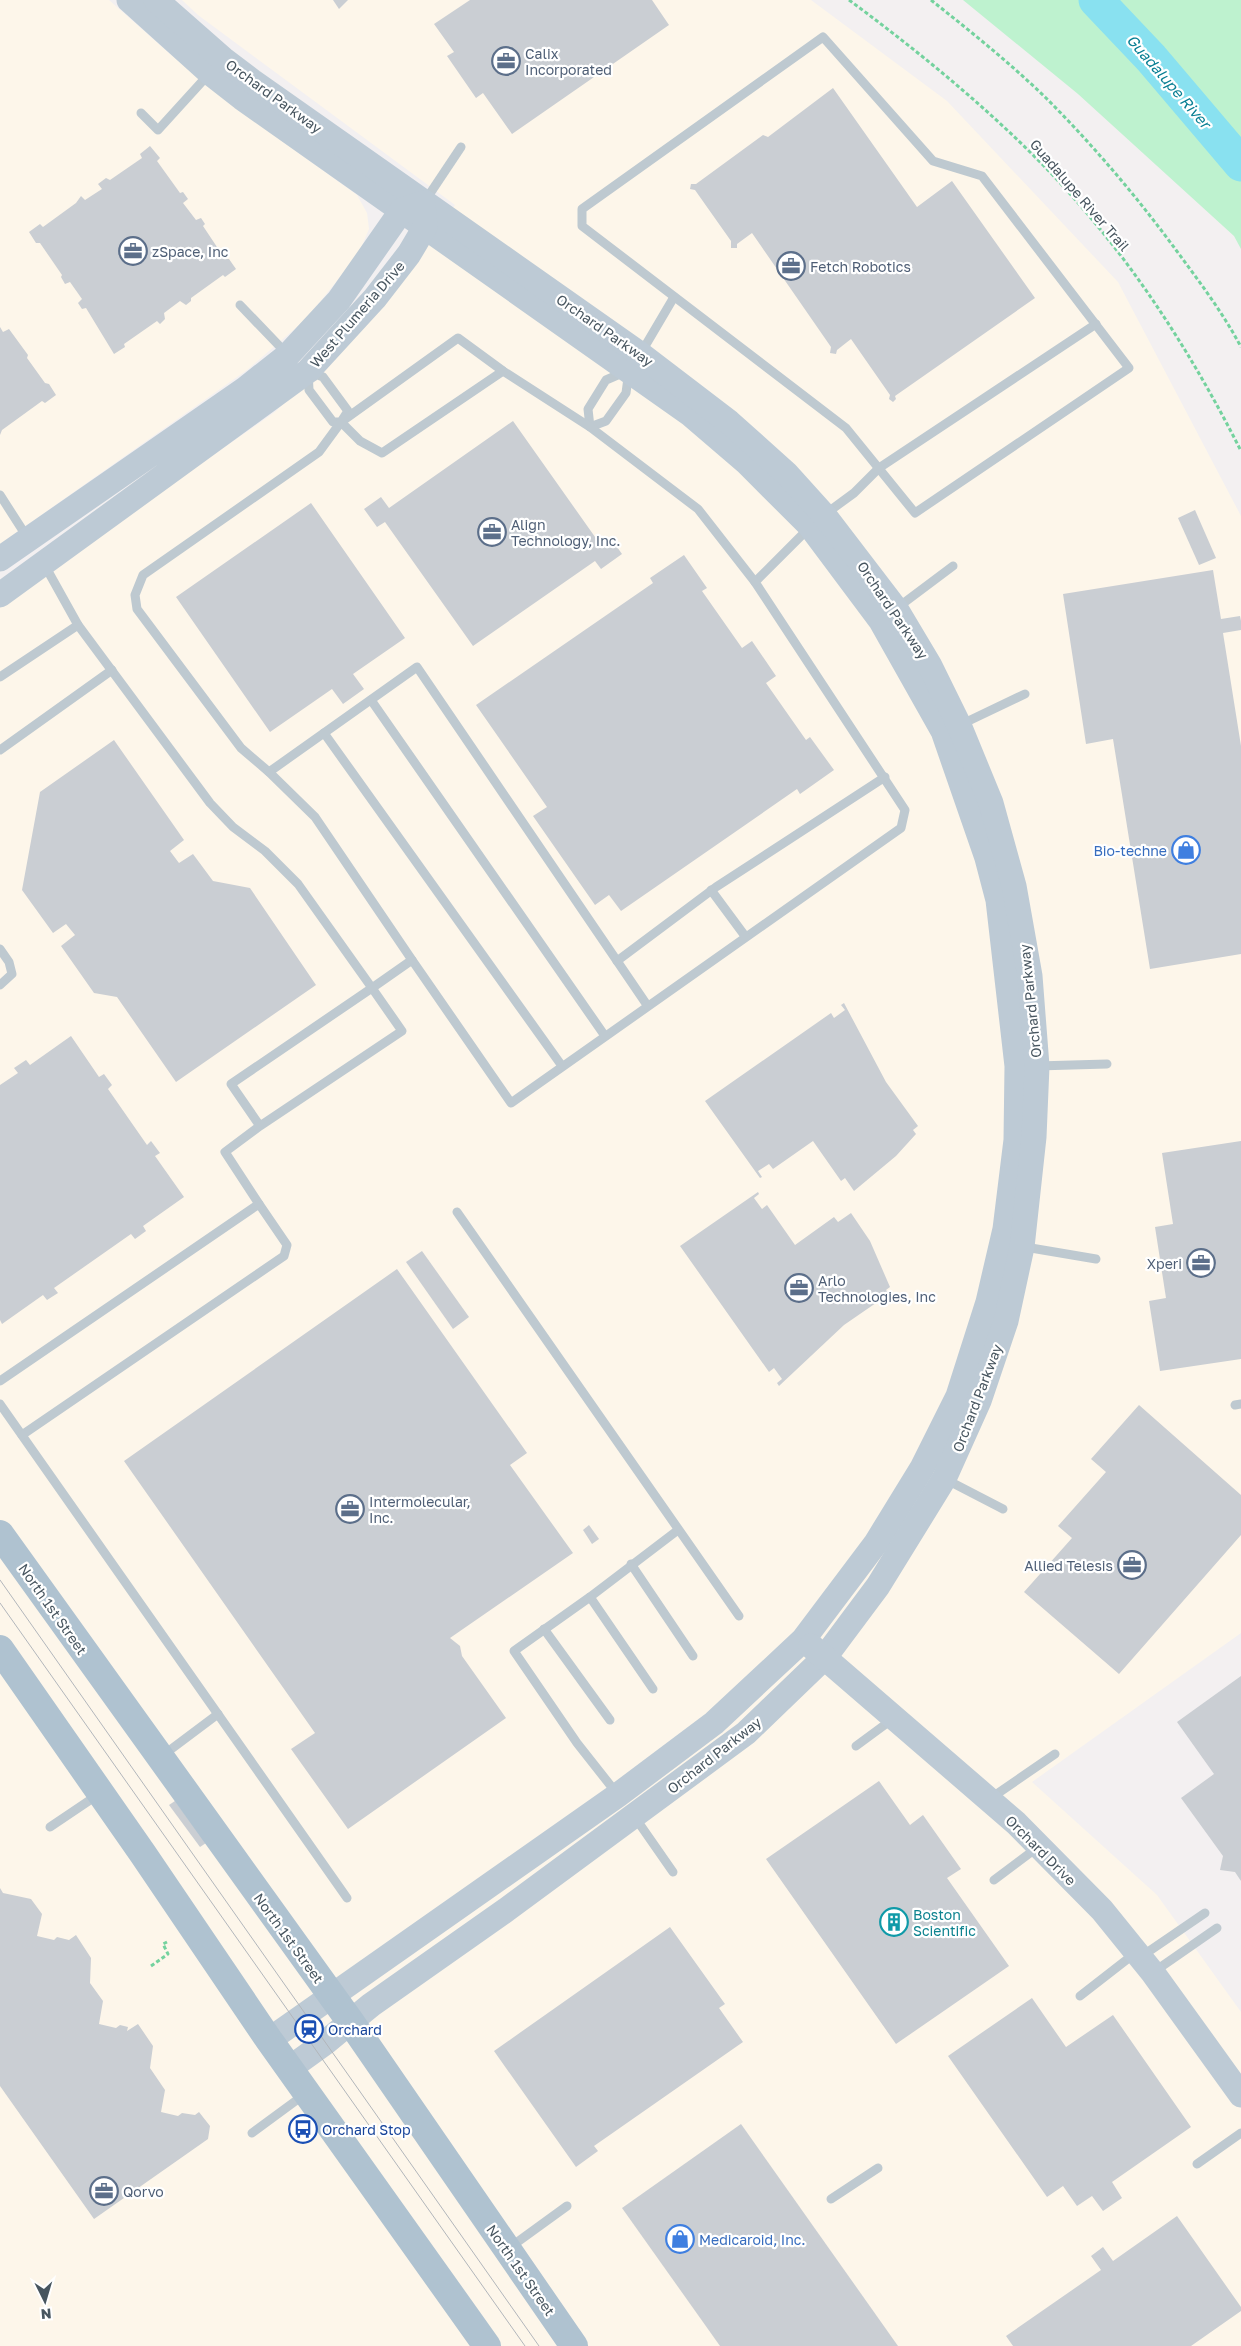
<svg xmlns="http://www.w3.org/2000/svg" width="1241" height="2346" font-family="'Golos Text',sans-serif">
	<rect width="100%" height="100%" fill="#f3f0f1"/>
	<g fill="#fdf6ea">
		<path d="M0 0H109L170 54 233 106 357 195 367 213 369 229 358 255 305 320 247 370 0 544Z"/>
		<path d="M182 0H811L947 101 1118 282 1241 516V1633L1032 1782 1157 1895 1241 2012V2346H0V604L275 412 364 325 411 269 455 205 198 15Z"/>
	</g>
	<path fill="#bef2cf" d="M963 0H1241V249L1234 236 1078 94Z"/>
	<g fill="none" stroke-linecap="round" stroke-linejoin="round">
		<path stroke="#89e1f0" stroke-width="35" d="M1096 0 1151 58 1241 164"/>
	</g>
	<g fill="#caced3">
		<path d="M333 0H348L339 9Z"/>
		<path d="M470 0H652L669 25 512 134 483 93 476 98 447 56 454 52 434 24Z"/>
		<path d="M833 88 917 207 952 181 1035 298 895 396 896 399 893 402 889 399 890 395 851 339 837 350 836 354 830 353 831 347 752 233 737 244V248H731V241L695 190 690 189 691 184H696L763 135 768 137Z"/>
		<path d="M150 146 160 158 157 161 180 193 183 192 188 199 183 203 196 220 201 218 205 224 203 226 225 259H229L236 269 225 277 223 275 191 298V301L186 305 180 301 164 313 165 319 160 324 157 321 124 344 125 347 114 354 86 308 82 309 78 303 82 299 70 282 65 284 61 277 62 275 40 243H36L29 232 40 224 43 227 76 203 81 196 85 200 102 189 98 184 106 178 110 180 142 158 140 154Z"/>
		<path d="M0 327 3 332 9 329 28 355 27 358 45 383 49 384 56 395 45 403 42 401 2 430 0 435Z"/>
		<path d="M513 421 600 544 610 537 622 554 601 569 595 561 473 646 385 522 377 527 364 509 381 497 389 508Z"/>
		<path d="M311 503 405 638 353 674 364 689 343 704 332 689 270 732 176 597Z"/>
		<path d="M1195 510 1216 558 1199 565 1178 518Z"/>
		<path d="M684 555 707 588 702 591 742 648 752 641 776 676 766 683 806 740 810 737 834 770 800 794 797 789 621 911 609 895 595 905 533 816 547 807 476 705 653 583 650 578Z"/>
		<path d="M1213 570 1221 619 1240 616 1241 621V630L1223 633 1241 746V954L1150 969 1113 739 1086 744 1063 594Z"/>
		<path d="M114 740 184 840 170 851 179 863 193 854 213 881 250 888 316 985 176 1082 117 997 94 993 61 946 75 935 66 924 53 933 22 890 40 792Z"/>
		<path d="M844 1003 886 1082 918 1126 913 1130 916 1134 896 1156 854 1191 845 1178 841 1181 813 1141 773 1169 769 1164 758 1171 762 1177 760 1178 705 1101 831 1013 834 1018 845 1010 841 1005Z"/>
		<path d="M71 1036 99 1077 104 1074 112 1085 108 1089 147 1145 151 1141 160 1153 155 1156 184 1197 143 1226 146 1231 135 1239 131 1234 54 1288 58 1293 47 1300 43 1295 2 1324 0 1320V1085L18 1073 14 1068 26 1060 30 1065Z"/>
		<path d="M1241 1141V1359L1160 1371 1149 1301 1166 1298 1155 1227 1173 1224 1162 1153Z"/>
		<path d="M758 1192 759 1194 754 1198 762 1209 767 1205 795 1245 834 1217 838 1222 851 1213 870 1241 890 1287 886 1290 889 1294 844 1325 779 1386 777 1383 782 1379 774 1368 769 1372 680 1246Z"/>
		<path d="M422 1251 469 1317 453 1329 406 1262Z"/>
		<path d="M397 1269 527 1453 510 1465 573 1553 450 1638 460 1646 462 1656 506 1718 348 1829 291 1749 315 1733 124 1461Z"/>
		<path d="M1139 1405 1241 1495V1535L1119 1674 1024 1592 1072 1538 1058 1526 1106 1472 1091 1459Z"/>
		<path d="M589 1525 599 1539 592 1544 583 1530Z"/>
		<path d="M1241 1676V1881L1235 1872 1220 1870 1223 1856 1181 1798 1214 1774 1177 1722Z"/>
		<path d="M879 1781 910 1825 923 1815 961 1869 947 1878 1009 1966 896 2044 766 1859Z"/>
		<path d="M175 1801 206 1843 200 1847 169 1805Z"/>
		<path d="M0 1888 3 1893 31 1899 42 1914 37 1936 54 1940 57 1937 69 1940 76 1935 91 1958 90 1983 103 2001 99 2024 116 2028 120 2025 128 2027 127 2031 138 2024 153 2046 150 2068 165 2090 161 2112 178 2116 182 2113 195 2115 199 2112 210 2126 208 2139 94 2219 0 2086Z"/>
		<path d="M670 1927 725 2004 719 2008 743 2042 594 2146 598 2151 576 2167 494 2051Z"/>
		<path d="M1032 1998 1066 2047 1113 2015 1191 2127 1112 2182 1122 2198 1103 2211 1092 2196 1077 2206 1063 2186 1047 2197 948 2056Z"/>
		<path d="M741 2124 898 2346H720L622 2208Z"/>
		<path d="M1177 2216 1241 2307V2311L1191 2346H1013L1006 2336 1101 2270 1091 2256 1103 2247 1113 2261Z"/>
	</g>
	<g fill="none" stroke-linecap="round" stroke-linejoin="round">
		<g stroke="#74d29e" stroke-width="3" stroke-dasharray="4 2.5" stroke-linecap="butt">
			<path d="M849 0C918 51 984 105 1044 166 1125 249 1189 348 1241 451"/>
			<path d="M931 0C970 31 1010 63 1046 98 1093 145 1137 197 1176 250 1199 281 1223 313 1241 347"/>
			<path d="M151 1966 168 1954 163 1944 167 1942"/>
		</g>
		<g stroke="#bec9d0" stroke-width="9">
			<path d="M823 37 933 161 982 176 1129 368 915 513 846 428 582 226V209Z"/>
			<path d="M141 113 158 130 208 75"/>
			<path d="M425 201 461 147"/>
			<path d="M240 305 288 355"/>
			<path d="M641 353 674 297"/>
			<path d="M629 370 626 393 606 421 590 427 588 409 606 380Z"/>
			<path d="M308 371 323 377 348 411 341 422H333L309 390Z"/>
			<path d="M341 422 360 441 382 453 503 371"/>
			<path d="M0 495 27 537"/>
			<path d="M824 515 854 493 879 468 1096 324"/>
			<path d="M44 564 78 625"/>
			<path d="M897 608 953 566"/>
			<path d="M0 677 78 625 210 803 233 827 265 851 298 884 372 988 412 960 511 1103 901 828 905 810 755 582 810 527"/>
			<path d="M371 700 605 1036"/>
			<path d="M960 725 1025 694"/>
			<path d="M324 733 562 1066"/>
			<path d="M0 750 112 670"/>
			<path d="M269 772 417 667 647 1005"/>
			<path d="M711 890 745 936"/>
			<path d="M0 949 9 962 12 974 0 985"/>
			<path d="M412 960 315 817 269 772 241 748 137 609 135 595 143 575 319 452 341 422 458 338 503 371 590 427 698 509 755 582"/>
			<path d="M617 961 716 887 885 777"/>
			<path d="M1037 1066 1107 1064"/>
			<path d="M457 1212 739 1616"/>
			<path d="M1025 1247 1096 1259"/>
			<path d="M0 1381 259 1204 225 1152 260 1126 231 1084 372 988 402 1031 260 1126"/>
			<path d="M0 1404 347 1898"/>
			<path d="M1235 1405 1241 1404"/>
			<path d="M22 1435 284 1256 287 1245 259 1204"/>
			<path d="M945 1479 1003 1509"/>
			<path d="M631 1564 693 1656"/>
			<path d="M590 1597 653 1689"/>
			<path d="M544 1629 610 1720"/>
			<path d="M856 1746 894 1718"/>
			<path d="M162 1756 218 1714"/>
			<path d="M618 1795 577 1743 514 1651 590 1597 678 1530"/>
			<path d="M991 1798 1055 1754"/>
			<path d="M634 1816 673 1872"/>
			<path d="M50 1827 99 1794"/>
			<path d="M994 1880 1038 1847"/>
			<path d="M1142 1956 1205 1913"/>
			<path d="M1155 1971 1217 1928"/>
			<path d="M1080 1996 1134 1954"/>
			<path d="M252 2133 305 2094"/>
			<path d="M1197 2164 1241 2133"/>
			<path d="M831 2199 878 2168"/>
			<path d="M509 2248 567 2206"/>
		</g>
		<g stroke="#bdcad5" stroke-width="25">
			<path d="M129 0 210 73 242 98 690 414 746 462 810 526 881 621 943 731 987 858 998 900 1017 1066 1016 1140 1005 1229 988 1302 958 1396 922 1468 876 1543 803 1640 714 1723 618 1795 269 2040"/>
			<path d="M156 0 223 59 252 81 640 354 729 422 787 474 824 515 896 609 930 666 959 725 991 803 1014 886 1030 976 1037 1066 1034 1137 1022 1247 1006 1321 979 1401 944 1479 878 1586 825 1657 746 1733 506 1910 371 2005 326 2042 290 2068"/>
			<path d="M0 559 245 389 288 355 339 300 402 210 423 203 425 227 409 254 375 298 308 371 0 595"/>
			<path d="M811 1646 1016 1823 1102 1910 1153 1973 1241 2095"/>
		</g>
		<g stroke="#afc2d0" stroke-width="28">
			<path d="M0 1534 350 2021 574 2346"/>
			<path d="M0 1649 143 1854 269 2040 487 2346"/>
		</g>
		<g stroke="#b2b6bb" stroke-width="1">
			<path d="M0 1580 539 2346"/>
			<path d="M0 1603 525 2346"/>
		</g>
	</g>
	<defs>
		<symbol id="office-ring" viewBox="-11 -11 22 22"><circle r="9.5" fill="#fff" stroke="#5c6f8a" stroke-width="1.5"/><path d="M-6-3h4V-5.5h4V-3h4V5H-6ZM-1-4.5V-3h2v-1.5ZM-6 0V1H6V0Z" fill="#5c6f8a"/></symbol>
		<symbol id="shop-ring" viewBox="-11 -11 22 22"><circle r="9.5" fill="#fff" stroke="#3f7fe0" stroke-width="1.5"/><path d="M-5-2.5h2.3a2.7 3.5 0 0 1 5.4 0H5L5.5 6h-11ZM-1.5-2.5h3a1.5 2.3 0 0 0-3 0Z" fill="#3f7fe0"/></symbol>
		<symbol id="building-ring" viewBox="-11 -11 22 22"><circle r="9.5" fill="#fff" stroke="#0f9aa8" stroke-width="1.5"/><path d="M-4-6H4V6H1V3H-1V6H-4ZM-2.5-4.3h1.7v1.8h-1.7ZM.8-4.3h1.7v1.8H.8ZM-2.5-1h1.7V.8h-1.7ZM.8-1h1.7V.8H.8Z" fill="#0f9aa8"/></symbol>
		<symbol id="station-ring" viewBox="-11 -11 22 22"><circle r="9.5" fill="#fff" stroke="#1a4fb4" stroke-width="1.5"/><path d="M-3-6H3Q5-6 5-4V2Q5 4 3 4L4.5 6H3L1.5 4h-3L-3 6H-4.5L-3 4Q-5 4-5 2V-4Q-5-6-3-6ZM-3.5-4v3h7v-3ZM-3.5 1v1.5H-2V1ZM2 1v1.5H3.5V1Z" fill="#1a4fb4"/></symbol>
		<symbol id="bus-ring" viewBox="-11 -11 22 22"><circle r="9.5" fill="#fff" stroke="#1a4fb4" stroke-width="1.5"/><path d="M-5-6H5V4H4V6H2V4H-2V6H-4V4H-5ZM-3.5-4V0h7V-4ZM-3.5 1.2v1.5H-2V1.2ZM2 1.2v1.5H3.5V1.2Z" fill="#1a4fb4"/></symbol>
	</defs>
	<g fill-rule="evenodd">
		<use href="#office-ring" x="490" y="45" width="32" height="32"/>
		<use href="#office-ring" x="117" y="235" width="32" height="32"/>
		<use href="#office-ring" x="775" y="250" width="32" height="32"/>
		<use href="#office-ring" x="476" y="516" width="32" height="32"/>
		<use href="#shop-ring" x="1170" y="834" width="32" height="32"/>
		<use href="#office-ring" x="1185" y="1247" width="32" height="32"/>
		<use href="#office-ring" x="783" y="1272" width="32" height="32"/>
		<use href="#office-ring" x="334" y="1493" width="32" height="32"/>
		<use href="#office-ring" x="1116" y="1549" width="32" height="32"/>
		<use href="#building-ring" x="878" y="1906" width="32" height="32"/>
		<use href="#station-ring" x="293" y="2013" width="32" height="32"/>
		<use href="#bus-ring" x="287" y="2113" width="32" height="32"/>
		<use href="#office-ring" x="88" y="2175" width="32" height="32"/>
		<use href="#shop-ring" x="664" y="2223" width="32" height="32"/>
	</g>
	<g text-anchor="middle" dominant-baseline="central" stroke-width="4.5" stroke-linejoin="round" paint-order="stroke">
		<g font-size="14" fill="#4e5e75" stroke="#fff" text-anchor="start">
			<text x="525" y="53">Calix<tspan x="525" dy="16">Incorporated</tspan></text>
			<text x="152" y="251">zSpace, Inc</text>
			<text x="810" y="266">Fetch Robotics</text>
			<text x="511" y="524">Align<tspan x="511" dy="16">Technology, Inc.</tspan></text>
			<text x="1182" y="1263" text-anchor="end">Xperi</text>
			<text x="818" y="1280">Arlo<tspan x="818" dy="16">Technologies, Inc</tspan></text>
			<text x="369" y="1501">Intermolecular,<tspan x="369" dy="16">Inc.</tspan></text>
			<text x="1113" y="1565" text-anchor="end">Allied Telesis</text>
			<text x="123" y="2191">Qorvo</text>
		</g>
		<g font-size="14" fill="#47555f" stroke="#fff">
			<text transform="translate(274 96) rotate(36)">Orchard Parkway</text>
			<text transform="translate(1080 195) rotate(49)">Guadalupe River Trail</text>
			<text transform="translate(357 314) rotate(-49)">West Plumeria Drive</text>
			<text transform="translate(605 330) rotate(35)">Orchard Parkway</text>
			<text transform="translate(893 610) rotate(56)">Orchard Parkway</text>
			<text transform="translate(1030 1001) rotate(-96)">Orchard Parkway</text>
			<text transform="translate(977 1398) rotate(-69)">Orchard Parkway</text>
			<text transform="translate(53 1609) rotate(55)">North 1st Street</text>
			<text transform="translate(714 1755) rotate(-38)">Orchard Parkway</text>
			<text transform="translate(1041 1850) rotate(45)">Orchard Drive</text>
			<text transform="translate(289 1938) rotate(54)">North 1st Street</text>
			<text transform="translate(521 2270) rotate(55)">North 1st Street</text>
		</g>
		<g font-size="14" fill="#366cbe" stroke="#fff" text-anchor="end">
			<text x="1167" y="850">Bio-techne</text>
			<text x="699" y="2239" text-anchor="start">Medicaroid, Inc.</text>
		</g>
		<g font-size="14" fill="#0d838f" stroke="#fff" text-anchor="start">
			<text x="913" y="1914">Boston<tspan x="913" dy="16">Scientific</tspan></text>
		</g>
		<g font-size="14" fill="#164399" stroke="#fff" text-anchor="start">
			<text x="328" y="2029">Orchard</text>
			<text x="322" y="2129">Orchard Stop</text>
		</g>
		<g font-size="15" font-style="italic" fill="#087f93" stroke="#fff">
			<text transform="translate(1169 81) rotate(49)">Guadalupe River</text>
		</g>
	</g>
	<g transform="translate(45 2301) rotate(175)" stroke="#ffffff" stroke-width="4" paint-order="stroke">
	<path d="M0-4L9 19L0 12L-9 19Z" fill="#47555f"/>
	<text y="-8" font-size="14" font-weight="bold" text-anchor="middle" fill="#47555f">N</text>
	</g>
</svg>
